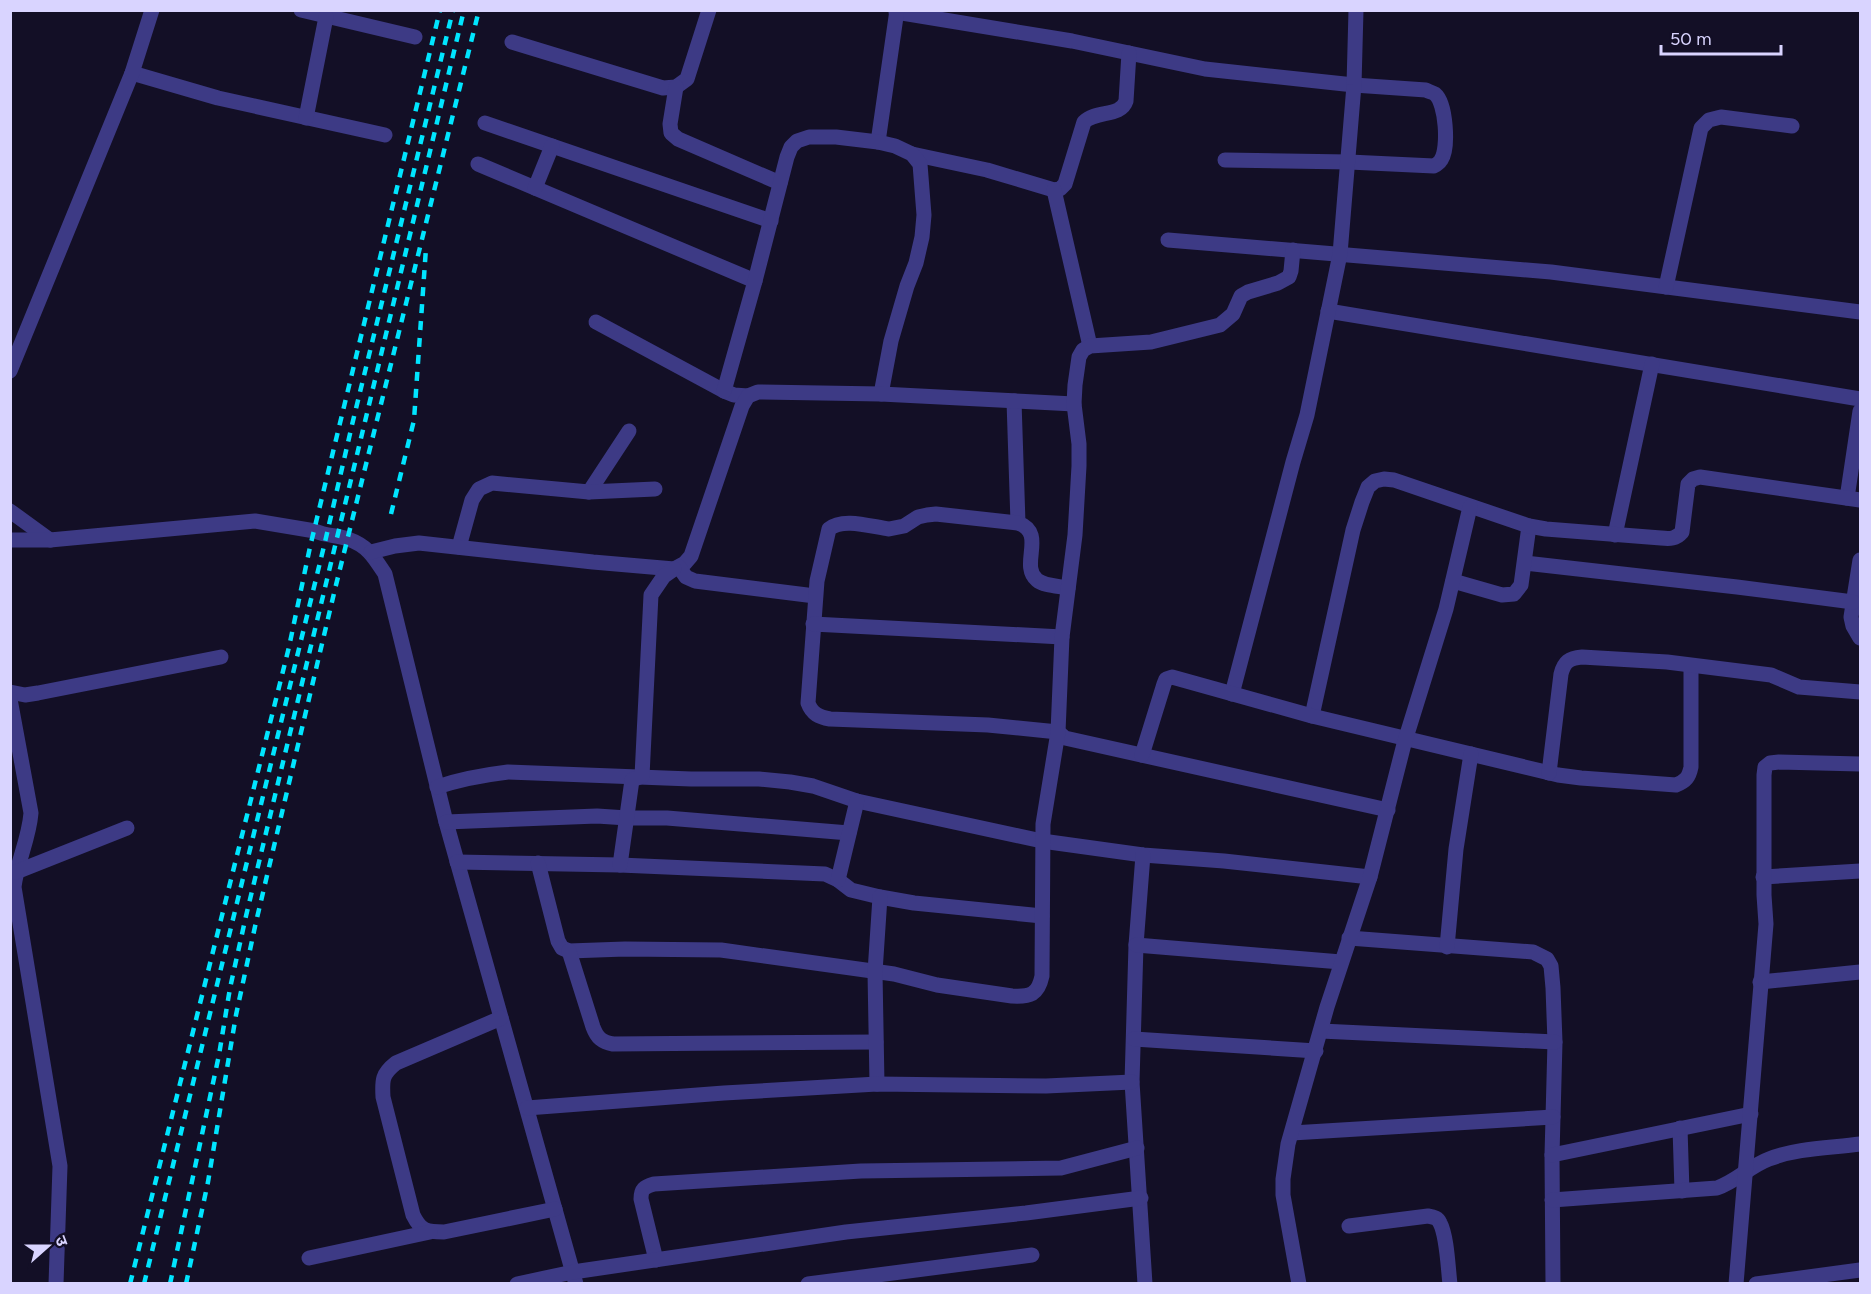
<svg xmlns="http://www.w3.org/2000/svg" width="1871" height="1294" font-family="Figtree,'Noto Sans Devanagari',sans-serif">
	<rect width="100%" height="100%" fill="#130f26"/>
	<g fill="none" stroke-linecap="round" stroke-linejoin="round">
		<g stroke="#3d3a85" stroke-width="15">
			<path d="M301 10 415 37"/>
			<path d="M896 12 1072 41 1205 69 1354 85 1426 90C1429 92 1432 92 1435 94 1446 103 1449 148 1441 160 1441 161 1435 166 1434 166L1349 162 1225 160"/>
			<path d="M512 42 663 88 676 87 687 79 709 10"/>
			<path d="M132 73 218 98 385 135"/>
			<path d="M676 87 670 124 671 133 678 139 780 183"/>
			<path d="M306 118 326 17"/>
			<path d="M485 123 771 221"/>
			<path d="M878 142 897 10"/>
			<path d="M912 154 987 170 1054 190 1060 189 1065 184 1084 122C1096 110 1121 117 1126 101L1129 53"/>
			<path d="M478 164 755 281"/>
			<path d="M535 188 552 146"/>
			<path d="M1054 190 1090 346"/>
			<path d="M1168 240 1551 272 1860 312"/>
			<path d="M1666 287 1701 128 1709 120 1721 117 1792 126"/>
			<path d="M1328 311 1860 399"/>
			<path d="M596 322 724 391 734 395 748 396"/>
			<path d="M10 371 132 73 152 10"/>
			<path d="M724 391 755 281 787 157 791 147 797 141 809 137H836L878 142 895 146 912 154 920 164 924 215 922 237 916 263 907 286 891 341 881 394"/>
			<path d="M1014 401 1018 523"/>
			<path d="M589 492 629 431"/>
			<path d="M1847 498 1860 411"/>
			<path d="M10 511 50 540"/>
			<path d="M1615 535 1652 364"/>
			<path d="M10 540H50L255 521 315 531C326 536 337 535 348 539 368 546 374 557 385 574L446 822 576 1284"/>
			<path d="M459 547 472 500 479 489 492 483 589 492 655 489"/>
			<path d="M371 552 395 546 419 543 593 562 674 569 685 563 691 556 742 406 748 396 758 392 881 394 1074 404"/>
			<path d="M1860 560 1851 617 1853 626 1860 638"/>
			<path d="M1525 563 1737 587 1853 602"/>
			<path d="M679 567 686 577 695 581 815 596"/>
			<path d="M1453 581 1502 595 1514 594 1521 585 1529 526"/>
			<path d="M1068 588C1059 586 1044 586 1037 580 1019 565 1047 533 1018 523L936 514 927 515 918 517 904 526 889 529C872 527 843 517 829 529L817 581 808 703C812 714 819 717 830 719L988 725 1058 732 1065 738 1388 810"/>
			<path d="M813 624 1062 637"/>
			<path d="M10 692 25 695 38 693 221 657"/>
			<path d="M1232 694 1293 462 1307 415 1340 254 1354 85 1356 10"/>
			<path d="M10 699 31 813C29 839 17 862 14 887L60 1166 56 1284"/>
			<path d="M1312 716 1353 530 1362 502 1368 487 1375 481 1384 479 1394 480 1529 526 1546 529 1661 538C1670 539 1676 539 1682 532L1688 484 1693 479 1700 477 1860 500"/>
			<path d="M1142 755 1164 684 1166 679 1172 677 1312 716 1558 775 1581 778 1676 785C1686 781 1689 777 1691 767V666"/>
			<path d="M1549 773 1561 674C1564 662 1569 658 1582 657L1667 662 1771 675 1799 687 1860 692"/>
			<path d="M437 787C461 779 483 775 508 772L691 779H759L790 782 813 786 857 801 1042 841 1143 855 1224 861 1370 877"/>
			<path d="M446 822 597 816 627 818H667L849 833"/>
			<path d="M1143 855 1136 945 1132 1082 1145 1284"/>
			<path d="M457 862 620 865 825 874 838 880 851 890 880 897 914 903 1042 916"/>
			<path d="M538 863 558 941 562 948 569 951 625 949 721 950 894 974 937 985 1012 996C1030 997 1038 995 1042 976L1043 824 1058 732 1062 637 1075 535 1079 466V444L1074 404 1075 385 1079 357 1083 350 1090 346 1151 342 1220 325 1233 314 1241 296 1248 292 1278 283 1289 277 1291 271 1293 250"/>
			<path d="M620 865 632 780 642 776 651 595 664 576 674 569"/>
			<path d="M16 872 127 828"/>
			<path d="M1763 877 1860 871"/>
			<path d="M838 880 857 801"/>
			<path d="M1349 938 1533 952 1547 959 1551 966 1553 988 1555 1042 1552 1155 1553 1284"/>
			<path d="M1136 945 1341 962"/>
			<path d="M1447 947 1456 849 1471 754"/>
			<path d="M569 951 593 1027C597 1038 602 1042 613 1044L876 1042"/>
			<path d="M1760 982 1860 972"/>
			<path d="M501 1018 396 1063C382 1074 382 1080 383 1097L413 1215C421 1231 426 1232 444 1232L555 1209"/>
			<path d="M1321 1031 1555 1042"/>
			<path d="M1134 1039 1316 1051"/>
			<path d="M877 1084 875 972 880 897"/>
			<path d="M527 1108 724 1093 877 1084 1046 1086 1132 1082"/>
			<path d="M1680 1128 1682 1191"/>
			<path d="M1292 1133 1553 1117"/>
			<path d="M1552 1155 1751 1114"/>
			<path d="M1552 1200 1717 1188C1737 1181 1750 1166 1769 1159 1797 1148 1831 1148 1860 1144"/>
			<path d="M1349 1226 1428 1216C1434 1217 1438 1218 1440 1223 1447 1236 1448 1268 1450 1284"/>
			<path d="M309 1258 430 1232"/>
			<path d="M656 1260 641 1199C641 1189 644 1187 654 1184L861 1171 1061 1168 1137 1148"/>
			<path d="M517 1284 573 1272 846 1232 1026 1213 1141 1198"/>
			<path d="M808 1284 1032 1255"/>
			<path d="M1299 1284 1283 1195V1179L1288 1144 1327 1007 1370 877 1404 744 1446 609 1470 507"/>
			<path d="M1736 1284 1766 924 1764 895V775L1765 767 1770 763 1779 762 1860 764"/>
			<path d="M1756 1284 1860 1270"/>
		</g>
		<g stroke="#00e5ff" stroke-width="4.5" stroke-dasharray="9 8" stroke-linecap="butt">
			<path d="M391 514 414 420 426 248"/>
			<path d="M130 1284 289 647 310 547 440 10"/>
			<path d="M144 1284 325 542 352 425 453 10"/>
			<path d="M170 1284 219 1055 230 988 246 916 464 10"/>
			<path d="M186 1284 208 1182 236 1015 256 922 335 589 479 10"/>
		</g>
	</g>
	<rect width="1871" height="1294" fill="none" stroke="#d9d4ff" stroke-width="24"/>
	<g transform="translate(48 1246) rotate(69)" stroke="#130f26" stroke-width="4.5" paint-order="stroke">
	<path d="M0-4.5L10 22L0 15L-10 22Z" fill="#d9d4ff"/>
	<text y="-9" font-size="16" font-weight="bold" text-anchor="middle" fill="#d9d4ff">उ</text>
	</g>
	<path d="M1661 45v9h120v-9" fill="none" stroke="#d9d4ff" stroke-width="3"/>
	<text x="1670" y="45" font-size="18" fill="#d9d4ff" stroke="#130f26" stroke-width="4.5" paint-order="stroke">50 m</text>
</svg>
